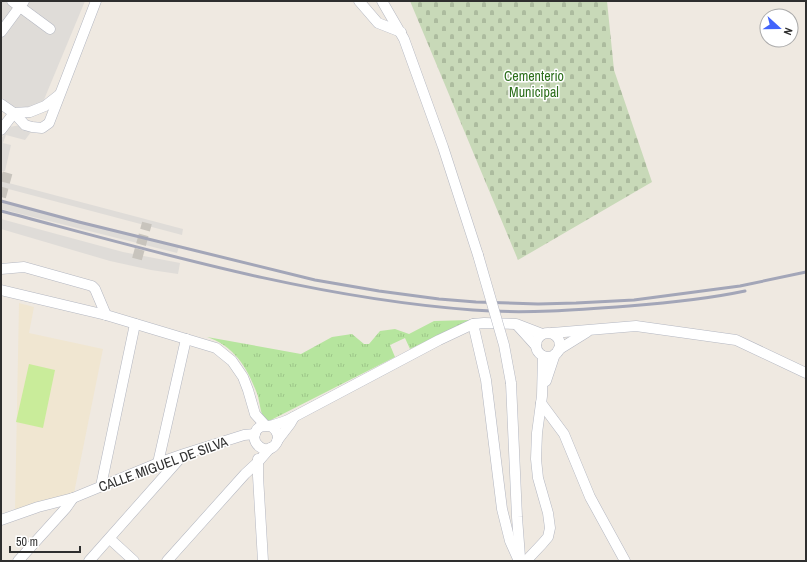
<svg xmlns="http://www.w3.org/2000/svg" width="807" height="562" font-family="'Archivo Narrow',sans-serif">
	<defs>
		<pattern id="grass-tufts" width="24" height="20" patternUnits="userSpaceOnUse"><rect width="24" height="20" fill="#b6e59e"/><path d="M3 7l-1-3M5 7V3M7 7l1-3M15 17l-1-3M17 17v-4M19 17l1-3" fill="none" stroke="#9dc588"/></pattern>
		<pattern id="cemetery-stones" width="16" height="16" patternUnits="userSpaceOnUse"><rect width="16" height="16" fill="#c8d9b8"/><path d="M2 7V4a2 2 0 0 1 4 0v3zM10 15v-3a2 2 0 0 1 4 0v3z" fill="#acbb9e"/></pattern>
	</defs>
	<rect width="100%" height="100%" fill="#efe9e1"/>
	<path fill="#f0e6d1" d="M19 303 34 307 29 333 103 349 74 493 15 511Z"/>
	<path fill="url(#grass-tufts)" d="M470 320 410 349 405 338 390 345 395 357 267 422C265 418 262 415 261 411 260 406 259 401 258 396 248 369 235 346 207 337L301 354 332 337 352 334 364 344H369L380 331 395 329 409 334 434 321Z"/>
	<path fill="url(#cemetery-stones)" d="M410 1H607L614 70 652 182 518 260Z"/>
	<path fill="#c9ec9a" d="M29 364 55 370 43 428 16 422Z"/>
	<g fill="#dfdcd8">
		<path d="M1 1H85L43 102 35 106 22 109 13 106 1 97Z"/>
		<path d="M21 125 31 132 25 140 6 135 3 143 11 145 5 171H1V139L9 127Z"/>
		<path d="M1 181 183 229 182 235 1 187Z"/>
		<path d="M1 201 179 247 177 253 1 209Z"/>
		<path d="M1 219 123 252 180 263 178 274 151 270 110 261 1 229Z"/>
	</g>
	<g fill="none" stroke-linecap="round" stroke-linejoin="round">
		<g stroke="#c8c4bd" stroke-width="10" stroke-dasharray="10 5" stroke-linecap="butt">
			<path d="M1 197 8 171"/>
			<path d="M137 259 147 223"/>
		</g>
		<defs>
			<g id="minor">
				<path d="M12 1 50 29"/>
				<path d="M359 1 378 23 401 32"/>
				<path d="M382 1 404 39 443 147 478 255"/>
				<path d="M1 32 24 1"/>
				<path d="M1 104 14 113 25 125 32 127 42 128 49 123 96 1"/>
				<path d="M1 130 14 113 30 112 45 106 59 95"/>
				<path d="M1 269 24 267 92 286 95 289 106 315"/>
				<path d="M1 290 106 315 216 348 232 361 243 377 248 390 255 414 265 425"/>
				<path d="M473 324 486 380 502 509 510 541 519 561"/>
				<path d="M517 325 536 346"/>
				<circle cx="548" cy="345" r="12"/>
				<path d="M552 333 636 326 736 340 806 373"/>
				<path d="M558 350 587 332"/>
				<path d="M546 381 555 354"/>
				<path d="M511 383 517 517 520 557"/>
				<path d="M541 403 564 434 590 497 625 561"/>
				<path d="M271 426C277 430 281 438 275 445 266 456 249 443 256 431 260 424 266 427 273 425 278 424 283 422 288 420L439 340 473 324 484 323 516 324 542 334"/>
				<path d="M277 441 290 424 294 417"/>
				<path d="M258 459V476L263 561"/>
				<path d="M158 463 186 339"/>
				<path d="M101 486 135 324"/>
				<path d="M1 520 38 507 73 498 158 463 184 454 244 435 255 434"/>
				<path d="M110 539 134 561"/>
				<path d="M18 561 66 508 73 498"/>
				<path d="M89 561 183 455"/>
				<path d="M167 561 245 474 258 462 270 448"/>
				<path d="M526 561 542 544 548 537 550 528 548 513 538 478 536 459 537 433 542 396 543 356"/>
			</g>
		</defs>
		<use href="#minor" stroke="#b4b7c1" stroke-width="11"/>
		<use href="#minor" stroke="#fff" stroke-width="10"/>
		<g stroke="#a3a6b8" stroke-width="3">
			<path d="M1 201 79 222 315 280 379 291 439 299 476 302 538 304 576 303 634 300 740 286 806 272"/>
			<path d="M1 211C156 252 312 298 473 310 525 314 577 310 629 306 668 303 707 299 745 291"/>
		</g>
		<defs>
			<path id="minor-bridge" d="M478 255 504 345 511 383"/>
		</defs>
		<use href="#minor-bridge" stroke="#b4b7c1" stroke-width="11" stroke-linecap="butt"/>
		<use href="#minor-bridge" stroke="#fff" stroke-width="10"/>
	</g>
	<g text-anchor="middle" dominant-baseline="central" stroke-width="3" stroke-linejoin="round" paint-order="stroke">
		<g font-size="14" fill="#2c6e1b" stroke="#fff">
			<text x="534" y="76">Cementerio<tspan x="534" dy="16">Municipal</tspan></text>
		</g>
		<g font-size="14" fill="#2e2e2e" stroke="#fff">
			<text transform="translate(163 464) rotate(-20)">CALLE MIGUEL DE SILVA</text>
		</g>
	</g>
	<rect width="807" height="562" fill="none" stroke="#2e2e2e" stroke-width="4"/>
	<g transform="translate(779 28) rotate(111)"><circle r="19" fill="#ffffff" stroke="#ababab"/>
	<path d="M0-3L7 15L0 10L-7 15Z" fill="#4264fb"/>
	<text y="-6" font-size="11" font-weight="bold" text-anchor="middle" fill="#2e2e2e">N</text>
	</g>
	<path d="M10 546v6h70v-6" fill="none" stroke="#2e2e2e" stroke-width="2"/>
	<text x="16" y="546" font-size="12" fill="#2e2e2e" stroke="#ffffff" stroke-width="3" paint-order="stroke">50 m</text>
</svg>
